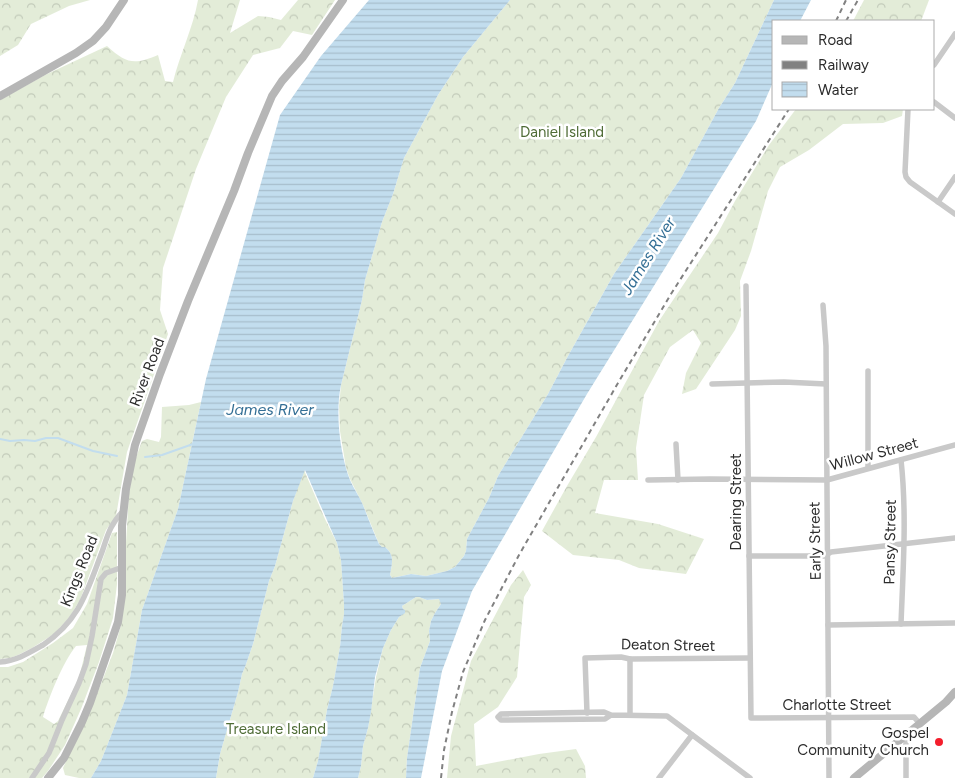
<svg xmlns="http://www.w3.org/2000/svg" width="955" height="778" font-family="Figtree,sans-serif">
	<defs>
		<pattern id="forest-crowns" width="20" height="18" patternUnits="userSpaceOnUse" patternTransform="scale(1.25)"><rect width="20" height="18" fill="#e3ecd8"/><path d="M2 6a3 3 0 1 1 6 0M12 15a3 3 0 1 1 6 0" fill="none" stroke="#c3cbba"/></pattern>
		<pattern id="water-rules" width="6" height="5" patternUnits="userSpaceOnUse" patternTransform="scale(1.25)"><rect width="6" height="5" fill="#c2ddee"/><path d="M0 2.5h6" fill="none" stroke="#a7becc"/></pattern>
	</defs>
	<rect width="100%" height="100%" fill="#fff"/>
	<g fill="url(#forest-crowns)" fill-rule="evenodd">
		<path d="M0 0H90L69 6 31 24 18 45 0 56Z"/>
		<path d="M198 0H240L230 33 258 16 269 17 281 20 298 0H335L312 35 293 31 280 48 253 55 226 97 196 169 163 268 160 310 168 334 127 452 116 516 106 530 80 600 69 618 54 634 32 648 18 655 10 658 0 659V100L45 75 107 46C127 64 134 65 158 55L165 81 173 82C180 54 193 28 198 0Z"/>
		<path d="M510 0H774L735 83 719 108 681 178 614 274 568 356 548 394 498 476 489 498 467 539 466 551 464 556 455 567 447 571 426 576 411 574 392 578 390 575C392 564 395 555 385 547H382L379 544 363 505 350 479 346 468 340 431 339 406 341 385 362 300 365 280 382 222 393 194 404 158 438 95 463 57Z"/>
		<path d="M864 0H929L921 21H853Z"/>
		<path d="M796 109H903L902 116 883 123 843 124 809 150 780 167 768 191 751 251 740 281 741 316 735 330 696 389 682 394 686 373 701 343 693 330 670 347 644 395 636 448 638 480H604L595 513 658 524 704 539 686 574 639 568 619 560 573 555 542 531 567 486 596 437 659 321 718 233 735 201 769 145Z"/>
		<path d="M201 402 178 509 142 610 127 695 101 761 91 778H79L65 775 63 768 95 699 113 653 121 625 129 493 134 463 142 441 147 439 159 442 161 437 162 407 189 405Z"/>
		<path d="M304 470 325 519 337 543 341 560 344 604V614L342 626 340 647 333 686 327 710 318 761 313 778H216L220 754 238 692 242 674 245 667 253 644 269 581 275 566 293 501Z"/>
		<path d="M117 532V584L113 618 99 662 81 709 65 745 48 771 42 778H0V667H8L23 662 53 643 73 628 87 604 112 533ZM87 645 79 678 58 721 54 724 43 717C49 697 63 662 76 646Z"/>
		<path d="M523 570 531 585 524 597 517 677 498 707 474 724 476 766 539 754 576 749 585 766 586 778H447L451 736 471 661 511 585Z"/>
		<path d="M416 597H419L427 600 440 599 441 604 435 613 431 621 429 631 430 641 420 668 407 758 406 778H358L361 766 363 746 368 728 376 677 383 648 391 630 399 617 405 610 403 609 402 606Z"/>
	</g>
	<path fill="url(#water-rules)" d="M369 0H510L463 57 438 95 404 158 393 194 382 222 365 280 362 300 341 385C335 413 340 454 350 480 354 489 359 496 363 505 368 518 373 531 379 544L382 547H385C395 555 392 564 390 575L392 578 411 574 426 576 447 571 455 567 464 556 466 551 467 539 489 498 498 476 548 394 568 356 614 274 681 178 719 108 735 83 774 0H811L800 21H774V80L756 121 587 394 472 591 442 671 421 778H406L407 758 420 668 430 641 429 631 431 621 435 613 441 604 439 599 427 600 419 597H416L402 606 403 609 405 610V613L399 617 391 630 383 648 375 677 371 712 368 728 363 746 361 766 358 778H313L318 761 327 710 333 686 340 647 342 626 344 614V604L341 560 337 543 305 470 293 501 275 566 269 581 253 644 245 667 242 674 238 692 220 754 216 778H91L101 761 127 695 142 610 178 509 206 379 280 115 321 56Z"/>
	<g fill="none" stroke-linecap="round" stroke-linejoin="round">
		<g stroke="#c2ddee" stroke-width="2">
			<path d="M0 439 10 441 24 440 35 441 46 438H58L93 451 117 456"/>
			<path d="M145 457 162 455 193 444"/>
		</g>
		<g stroke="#c9c9c9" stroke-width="5.5">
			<path d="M934 65 955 34"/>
			<path d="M934 102 955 118"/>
			<path d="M908 109 905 172 906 177 910 182 955 214"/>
			<path d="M938 202 955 177"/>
			<path d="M746 286 751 718 914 717 920 724"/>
			<path d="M823 305 826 346 829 778"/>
			<path d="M868 371V468"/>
			<path d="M712 384 784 382 826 384"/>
			<path d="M676 444 678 480"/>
			<path d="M648 480 710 479 827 480 955 445"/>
			<path d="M749 556H824L831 552 955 538"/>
			<path d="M901 624C903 570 907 514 901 460"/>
			<path d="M828 625 955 623"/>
			<path d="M630 659V715"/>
			<path d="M0 662C16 661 29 653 43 645 80 620 87 591 102 552 108 534 110 525 123 511"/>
			<path d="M587 713 585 658 621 657 630 659 750 658"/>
			<path d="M611 715 604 712 501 714 498 717 501 720 605 719 611 715 667 716 750 778"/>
			<path d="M32 778 49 753 62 720 79 683 86 664 92 636 101 579 106 573 123 567"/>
			<path d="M659 778 692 735"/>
			<path d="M906 778V735"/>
		</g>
		<g stroke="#b6b6b6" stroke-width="8">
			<path d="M0 96 76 53 93 41 106 27 124 0"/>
			<path d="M48 778 64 758 82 722 90 703 118 622 122 595V526L126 489 135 445 160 374 188 301 234 191 248 153 272 96 282 81 303 57 343 0"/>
			<path d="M854 778 946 702 955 692"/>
		</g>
		<g stroke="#818181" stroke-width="2" stroke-dasharray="5 4" stroke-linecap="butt">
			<path d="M836 21 846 0"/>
			<path d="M846 21 858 0"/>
			<path d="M441 778 444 750 452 712 463 672 485 620 519 555 618 383 671 294 789 109"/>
		</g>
	</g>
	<circle fill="#f41e2c" stroke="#fff" stroke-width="2" cx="939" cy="742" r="5"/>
	<g text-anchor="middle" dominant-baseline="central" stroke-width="5" stroke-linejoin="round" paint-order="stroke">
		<g font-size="15" fill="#4f6c36" stroke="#fff">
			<text x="562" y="132">Daniel Island</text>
			<text x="276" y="729">Treasure Island</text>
		</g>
		<g font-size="15" fill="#2c2c2c" stroke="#fff">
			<text transform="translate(147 372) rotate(-69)">River Road</text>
			<text transform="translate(874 454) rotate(-15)">Willow Street</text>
			<text transform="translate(736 502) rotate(-90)">Dearing Street</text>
			<text transform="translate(815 541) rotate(-91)">Early Street</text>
			<text transform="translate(890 542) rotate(-89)">Pansy Street</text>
			<text transform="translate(79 571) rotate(-68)">Kings Road</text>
			<text transform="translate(668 645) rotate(1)">Deaton Street</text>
			<text x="837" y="705">Charlotte Street</text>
		</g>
		<g font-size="15" fill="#2c2c2c" stroke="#fff" text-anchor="end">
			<text x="929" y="733">Gospel<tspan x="929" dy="17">Community Church</tspan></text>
		</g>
		<g font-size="16" font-style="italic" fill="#346f95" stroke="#fff">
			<text transform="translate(648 256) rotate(-58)">James River</text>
			<text x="270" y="409">James River</text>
		</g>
	</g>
	<rect x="772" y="20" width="162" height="90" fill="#ffffff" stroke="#ababab"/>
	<rect x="782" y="36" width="25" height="8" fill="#b6b6b6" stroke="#ababab"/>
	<text x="818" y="45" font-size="15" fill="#2c2c2c">Road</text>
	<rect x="782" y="61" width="25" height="8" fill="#818181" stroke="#ababab"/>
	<text x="818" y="70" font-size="15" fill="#2c2c2c">Railway</text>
	<rect x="782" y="82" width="25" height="15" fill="url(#water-rules)" stroke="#ababab"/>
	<text x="818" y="95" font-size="15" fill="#2c2c2c">Water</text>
</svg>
